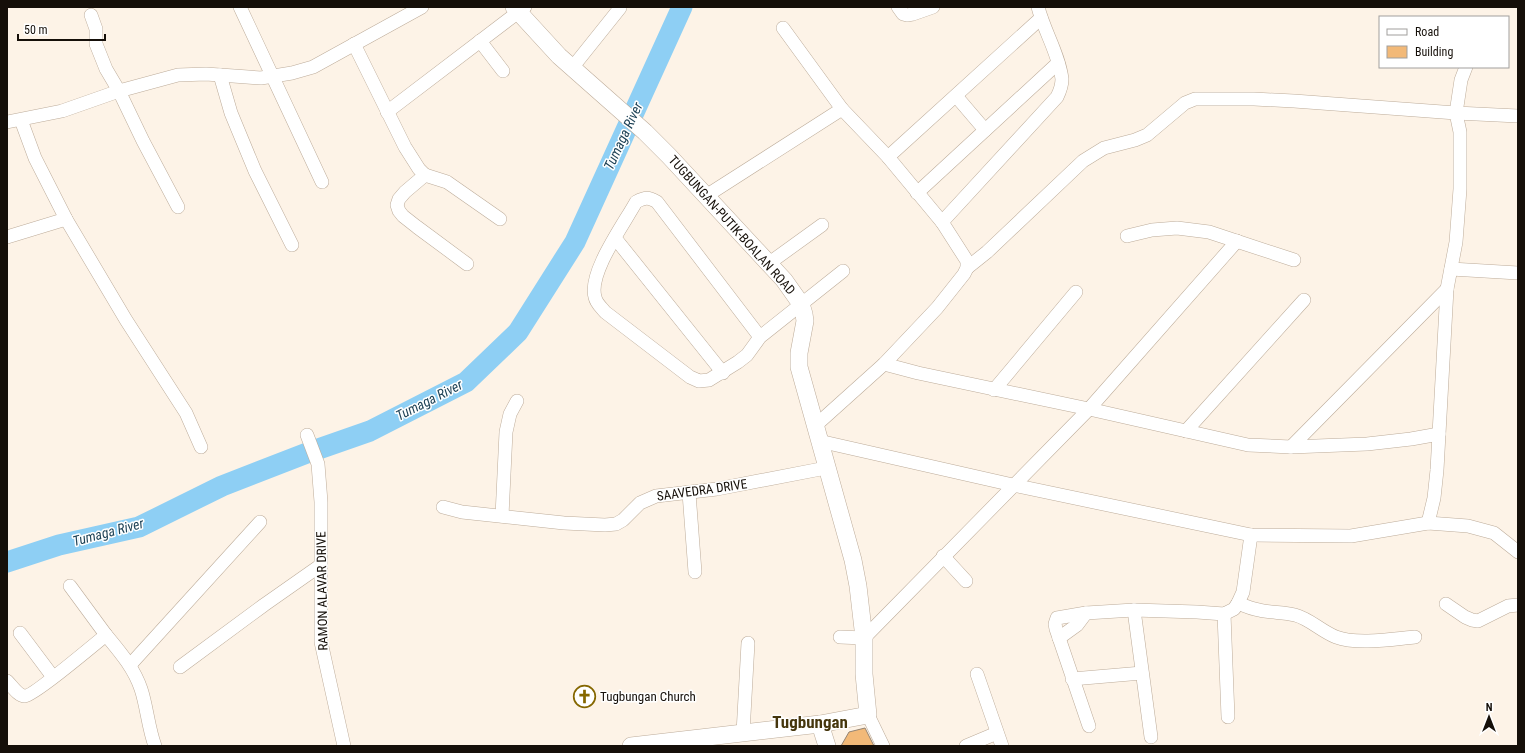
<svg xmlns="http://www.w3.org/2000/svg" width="1525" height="753" font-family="'Roboto Condensed',sans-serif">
	<rect width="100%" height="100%" fill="#fdf3e7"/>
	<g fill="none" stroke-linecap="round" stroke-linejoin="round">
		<path stroke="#8ecff4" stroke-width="21" d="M7 562 59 545 139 527 222 486 307 453 370 431 466 382 518 332 575 242 682 7"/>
	</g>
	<path fill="#f2b978" stroke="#938372" d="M865 728 874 746H841L849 732Z"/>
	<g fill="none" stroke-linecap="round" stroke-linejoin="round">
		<defs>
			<g id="minor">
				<path d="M240 7 322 182"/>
				<path d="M898 7 903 14 907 15 913 14 933 7"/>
				<path d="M91 15 96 29V44L106 69 119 91 143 141 178 207"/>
				<path d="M480 41 503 71"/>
				<path d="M354 44 405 147 419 169 425 175 405 192 399 199 397 205 399 211 403 216 417 227 467 264"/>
				<path d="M1466 67 1461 80 1456 113 1518 116"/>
				<path d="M572 68 620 8"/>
				<path d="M220 75 231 113 255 171 292 245"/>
				<path d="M956 96 985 130"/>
				<path d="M387 112 525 7"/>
				<path d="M21 120 35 158 66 219 126 320 186 413 201 447"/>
				<path d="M7 122 62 111 119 91 178 75 206 74 261 78 292 73 313 67 422 7"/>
				<path d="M888 157 1041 18"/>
				<path d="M425 175 447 182 500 219"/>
				<path d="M917 193 1058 63"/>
				<path d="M706 196 842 109 783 28"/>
				<path d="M942 222 1057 97C1060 91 1062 86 1062 79 1059 54 1044 31 1038 7"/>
				<path d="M1127 236 1152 230 1177 228 1209 232 1294 260"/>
				<path d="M7 237 66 219"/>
				<path d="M615 238 723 373"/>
				<path d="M768 264 822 225"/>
				<path d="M967 268 987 252 1083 161 1104 148 1135 140 1147 135 1185 103 1195 99H1254L1294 101 1456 113 1460 132V189L1456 242 1447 289 1437 470 1434 498 1428 523"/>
				<path d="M1451 269 1518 273"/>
				<path d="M760 337 657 202C649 197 645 197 636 202 624 224 588 273 595 297 596 303 601 307 605 312L690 377 699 381 709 380 738 362 747 355 760 337 843 271"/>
				<path d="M884 364 918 373 1089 409 1248 445 1291 447 1367 444 1411 439 1439 434"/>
				<path d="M994 390 1076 292"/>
				<path d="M815 426 884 364 937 308 964 274 967 268V261L942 222 888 157 842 109"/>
				<path d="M1186 431 1304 300"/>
				<path d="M307 435 318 464 321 502V642L344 746"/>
				<path d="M819 441 1013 485 1251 535 1351 536 1428 523 1468 526 1494 533 1518 552"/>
				<path d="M1291 447 1447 289"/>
				<path d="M689 493 695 572"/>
				<path d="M443 507 462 512 564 523 605 525 616 524 623 520 640 503 656 496 717 489 826 468"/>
				<path d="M502 516 506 432 510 414 517 401"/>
				<path d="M943 556 966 581"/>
				<path d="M70 586 106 635"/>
				<path d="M1238 603C1245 606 1252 609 1259 610 1271 613 1283 612 1295 615 1310 619 1321 631 1336 637 1357 645 1393 639 1415 637"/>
				<path d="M1446 604 1465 617 1472 620 1478 621 1508 606 1518 605"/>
				<path d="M1134 610 1151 737"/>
				<path d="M1224 614 1228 717"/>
				<path d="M20 633 53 677"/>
				<path d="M840 637 864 638 1089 409 1237 241"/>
				<path d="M1059 638 1077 625 1086 613"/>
				<path d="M130 665 260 522"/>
				<path d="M180 667 264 605 321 565"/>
				<path d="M977 674 1002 746"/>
				<path d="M1072 679 1142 673"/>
				<path d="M7 681C12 686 18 696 25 696 33 696 95 644 106 635 120 652 134 668 141 689 147 707 148 727 155 746"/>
				<path d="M868 715 883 746"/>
				<path d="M1089 726 1056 629 1055 624 1057 618 1086 613 1134 610 1197 612 1224 614 1234 609 1238 603 1243 592 1251 535"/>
				<path d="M743 733 748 643"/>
				<path d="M966 746 997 733"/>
			</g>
			<g id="major">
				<path d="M514 7 559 56 645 132 669 156 784 280 801 304 804 314 805 321 799 353V367L853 560 858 586 864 638V674L868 715 820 724 631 746"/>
				<path d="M820 724 827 746"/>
			</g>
		</defs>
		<use href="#minor" stroke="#bdac9a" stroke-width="14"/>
		<use href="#major" stroke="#bdac9a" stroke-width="18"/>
		<use href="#minor" stroke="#fff" stroke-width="13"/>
		<use href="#major" stroke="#fff" stroke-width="17"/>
	</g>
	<defs>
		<symbol id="church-ring" viewBox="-11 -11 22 22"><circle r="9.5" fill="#fff" stroke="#856700" stroke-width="1.5"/><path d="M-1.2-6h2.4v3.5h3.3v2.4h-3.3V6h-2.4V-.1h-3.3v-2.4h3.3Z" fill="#856700"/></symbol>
	</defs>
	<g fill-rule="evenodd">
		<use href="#church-ring" x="572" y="684" width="25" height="25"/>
	</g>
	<g text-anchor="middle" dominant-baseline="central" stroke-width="3" stroke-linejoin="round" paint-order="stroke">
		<g font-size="13" fill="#150f09" stroke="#fff">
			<text transform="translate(732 225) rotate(48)">TUGBUNGAN-PUTIK-BOALAN ROAD</text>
			<text transform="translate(702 490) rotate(-8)">SAAVEDRA DRIVE</text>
			<text transform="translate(322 591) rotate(-91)">RAMON ALAVAR DRIVE</text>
		</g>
		<g font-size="13" fill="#150f09" stroke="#fff" text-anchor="start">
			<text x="600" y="696">Tugbungan Church</text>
		</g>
		<g font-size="14" font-style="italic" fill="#1f4357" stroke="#fff">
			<text transform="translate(623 136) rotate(-65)">Tumaga River</text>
			<text transform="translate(429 400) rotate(-27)">Tumaga River</text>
			<text transform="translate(108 532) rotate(-15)">Tumaga River</text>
		</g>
		<g font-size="17" font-weight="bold" fill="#45360d" stroke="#fff">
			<text x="810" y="722">Tugbungan</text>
		</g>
	</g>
	<rect width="1525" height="753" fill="none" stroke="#150f09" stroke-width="16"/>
	<rect x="1379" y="16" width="130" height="52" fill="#ffffff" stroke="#a19f9d"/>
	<rect x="1387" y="29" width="20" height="6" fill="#ffffff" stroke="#a19f9d"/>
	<text x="1415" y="36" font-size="12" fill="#150f09">Road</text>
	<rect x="1387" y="46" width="20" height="12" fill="#f2b978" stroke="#a19f9d"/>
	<text x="1415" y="56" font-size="12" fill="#150f09">Building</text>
	<g transform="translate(1489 717)" stroke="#ffffff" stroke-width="3" paint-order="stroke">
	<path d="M0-3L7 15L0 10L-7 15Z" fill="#150f09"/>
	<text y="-6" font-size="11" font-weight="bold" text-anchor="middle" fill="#150f09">N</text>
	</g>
	<path d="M18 34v6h87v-6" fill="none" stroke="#150f09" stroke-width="2"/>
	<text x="24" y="34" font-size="12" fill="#150f09" stroke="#ffffff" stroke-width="3" paint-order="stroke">50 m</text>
</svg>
